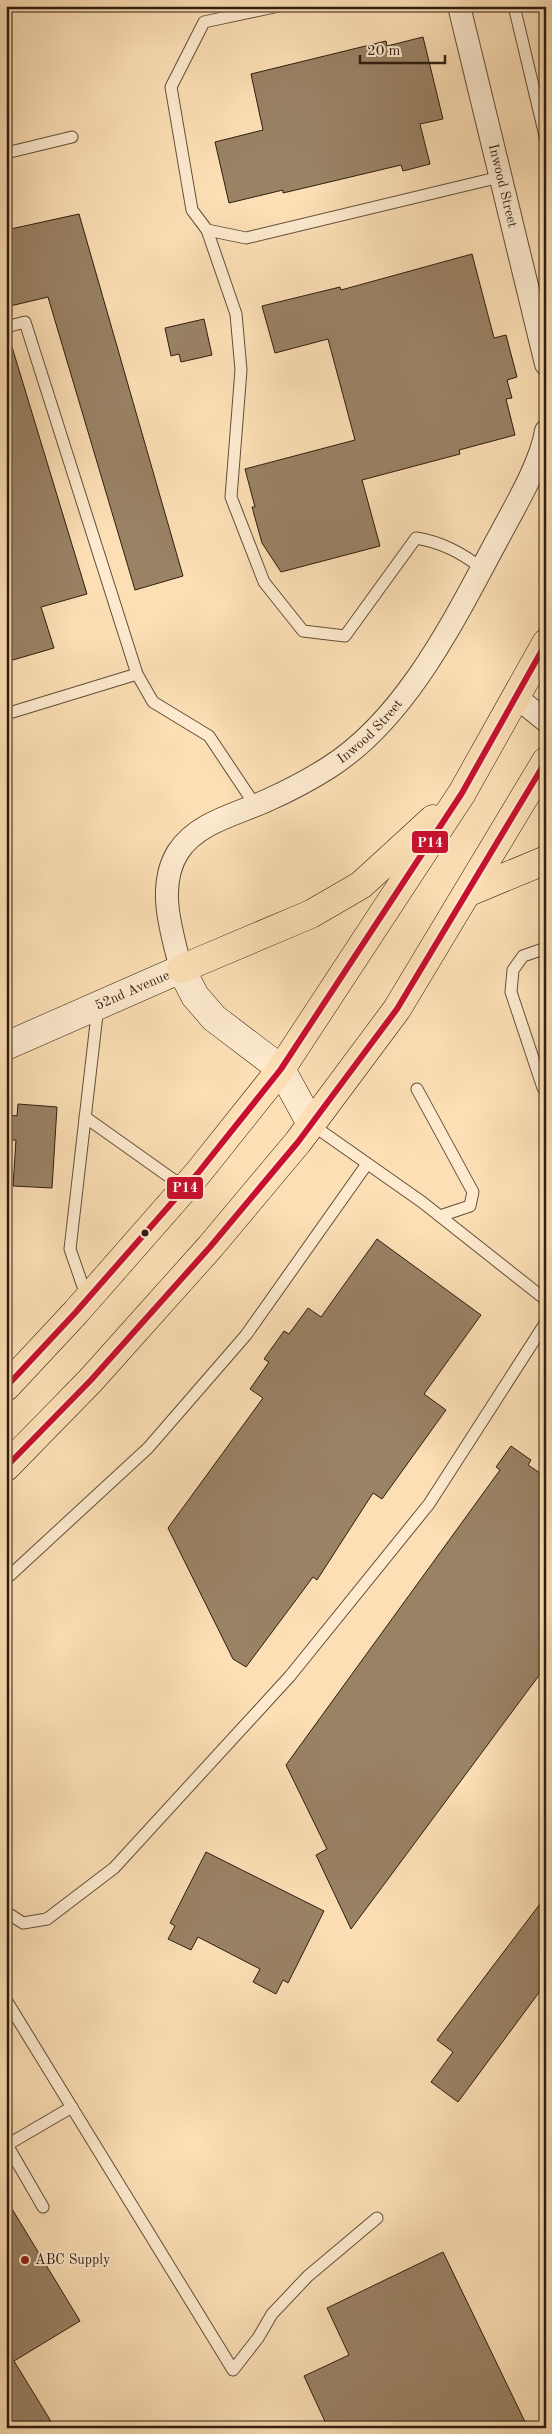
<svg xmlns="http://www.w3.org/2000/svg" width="552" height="2434" font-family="'Old Standard TT',serif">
	<rect width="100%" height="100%" fill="#fcdfb5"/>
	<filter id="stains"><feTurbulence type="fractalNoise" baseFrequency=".004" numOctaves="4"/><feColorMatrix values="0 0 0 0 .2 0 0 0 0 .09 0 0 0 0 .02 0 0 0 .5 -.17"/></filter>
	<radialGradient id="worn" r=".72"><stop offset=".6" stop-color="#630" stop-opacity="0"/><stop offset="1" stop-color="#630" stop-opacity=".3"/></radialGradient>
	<g fill="#9a8265" stroke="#2f1d0f">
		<path d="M423 37 443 119 420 124 430 164 403 171 401 165 283 193V190L229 203 215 142 263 130 251 74 386 41 387 46Z"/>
		<path d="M79 214 183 576 135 590 48 297 6 307V230Z"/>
		<path d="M472 254 494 338 506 335 517 377 507 380 512 398 506 399 515 435 459 450 460 454 362 480 380 546 281 572 262 543 252 507H255L245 469 355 440 328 339 275 353 262 306 340 287 341 290Z"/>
		<path d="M204 319 212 355 181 362 179 354 171 356 165 328Z"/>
		<path d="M12 347 87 594 41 607 54 648 6 662V348Z"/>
		<path d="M18 1104 57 1107 52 1188 13 1186 16 1140H7L9 1115 17 1116Z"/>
		<path d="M377 1239 481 1315 424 1394 446 1410 382 1499 373 1493 317 1580 313 1577 246 1667 233 1659 168 1528 263 1398 250 1389 269 1362 264 1359 284 1331 289 1334 308 1308 321 1317Z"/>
		<path d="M511 1446 531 1460 528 1465 546 1477V1666L351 1929 316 1855 327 1849 286 1765 500 1470 496 1467Z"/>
		<path d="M206 1852 324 1911 288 1983 283 1980 276 1994 253 1982 260 1969 198 1937 191 1950 168 1939 175 1926 170 1923Z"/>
		<path d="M546 1896V1983L458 2102 431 2082 453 2052 437 2040Z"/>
		<path d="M6 2199 80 2321 14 2361 55 2428H6Z"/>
		<path d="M443 2252 528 2428H328L304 2376 349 2355 327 2308Z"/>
	</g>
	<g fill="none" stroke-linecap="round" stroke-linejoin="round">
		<defs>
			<g id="lane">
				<path d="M279 6 204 22 171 87 192 210 207 230 246 238 500 177"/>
				<path d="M514 6 546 140"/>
				<path d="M6 153 72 137"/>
				<path d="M207 230 236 314 241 370 231 497 264 582 303 631 345 636 416 538C442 542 461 553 482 568"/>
				<path d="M6 327 25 322 137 674 153 702 209 736 255 805"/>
				<path d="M6 714 137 674"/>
				<path d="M546 948 523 956 513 970 511 992 543 1088 546 1091"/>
				<path d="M417 1089 473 1192 470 1206 440 1216"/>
				<path d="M85 1117 185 1188"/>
				<path d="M311 1124 422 1202 546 1300"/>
				<path d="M87 1298 70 1249 98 1006"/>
				<path d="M6 1579 148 1448 246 1335 367 1164"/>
				<path d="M6 1912 23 1923 47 1919 114 1868 290 1676 429 1504 546 1322"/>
				<path d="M6 2000 233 2370 258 2338 272 2314 308 2276 377 2218"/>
				<path d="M6 2143 43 2207"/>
				<path d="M7 2145 72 2107"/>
			</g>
			<g id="street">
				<path id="s1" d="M459 6 546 364"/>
				<path d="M516 697 546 721"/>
				<path id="s2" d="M181 969C172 933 156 887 178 852 197 822 238 814 268 800 288 791 309 780 328 768 409 717 458 612 502 531 517 503 541 462 546 431"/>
			</g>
			<g id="secondary">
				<path id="s3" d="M6 1046 181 969 195 996 214 1018 281 1069 311 1124"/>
			</g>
			<g id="primary">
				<path d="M469 892 546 860"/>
				<path d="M181 969 311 914 361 885 433 819"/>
				<path d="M6 1387 76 1312 198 1173 281 1069 462 793 546 643"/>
				<path d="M6 1467 91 1380 210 1247 298 1142 397 1009 546 761"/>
			</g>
		</defs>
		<use href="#lane" stroke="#624e38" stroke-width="13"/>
		<use href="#street" stroke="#624e38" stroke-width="24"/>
		<use href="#secondary" stroke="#2f1d0f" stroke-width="29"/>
		<use href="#primary" stroke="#2f1d0f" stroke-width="29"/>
		<use href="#lane" stroke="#fdeacf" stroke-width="11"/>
		<use href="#street" stroke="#fdeacf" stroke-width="22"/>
		<use href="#secondary" stroke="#fdeacf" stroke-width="28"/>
		<use href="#primary" stroke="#fcdfb5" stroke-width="28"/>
		<defs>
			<g id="bus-1">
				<path d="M6 1387 76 1312 198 1173 281 1069 462 793 546 643"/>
				<path d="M6 1467 91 1380 210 1247 298 1142 397 1009 546 761"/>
			</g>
		</defs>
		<use href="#bus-1" stroke="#fdeacf" stroke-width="10"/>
		<use href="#bus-1" stroke="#c8102e" stroke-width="6"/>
	</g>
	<circle fill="#2f1d0f" stroke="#fdeacf" stroke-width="2" cx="145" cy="1233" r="4.5"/>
	<circle fill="#8f2418" stroke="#fdeacf" stroke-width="2" cx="25" cy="2260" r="5"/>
	<g text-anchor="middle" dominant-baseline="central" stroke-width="4" stroke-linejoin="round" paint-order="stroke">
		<g font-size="14" fill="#2f1d0f" stroke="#fdeacf">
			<text stroke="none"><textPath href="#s1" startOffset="185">Inwood Street</textPath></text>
			<text stroke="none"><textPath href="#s2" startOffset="350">Inwood Street</textPath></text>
			<text stroke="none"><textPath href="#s3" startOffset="138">52nd Avenue</textPath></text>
		</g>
		<g font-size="14" fill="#2f1d0f" stroke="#fdeacf" text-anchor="start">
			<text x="35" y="2260">ABC Supply</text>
		</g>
	</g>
	<g stroke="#fdeacf" stroke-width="2">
		<rect x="411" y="830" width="38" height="24" rx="5" fill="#c8102e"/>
		<rect x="166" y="1176" width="38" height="24" rx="5" fill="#c8102e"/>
	</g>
	<g font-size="14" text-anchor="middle" font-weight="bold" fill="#fff">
		<text x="430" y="847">P14</text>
		<text x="185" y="1192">P14</text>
	</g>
	<rect width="552" height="2434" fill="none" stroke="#fcdfb5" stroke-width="25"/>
	<rect x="8" y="8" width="537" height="2419" fill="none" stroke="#2f1d0f" stroke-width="2.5"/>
	<rect x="12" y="12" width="527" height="2409" fill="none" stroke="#2f1d0f"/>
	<path d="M360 55v8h85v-8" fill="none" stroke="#2f1d0f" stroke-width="2.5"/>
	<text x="367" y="55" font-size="15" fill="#2f1d0f" stroke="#fdeacf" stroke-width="4" paint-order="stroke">20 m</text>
	<rect width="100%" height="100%" filter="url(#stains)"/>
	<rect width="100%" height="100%" fill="url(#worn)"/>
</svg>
